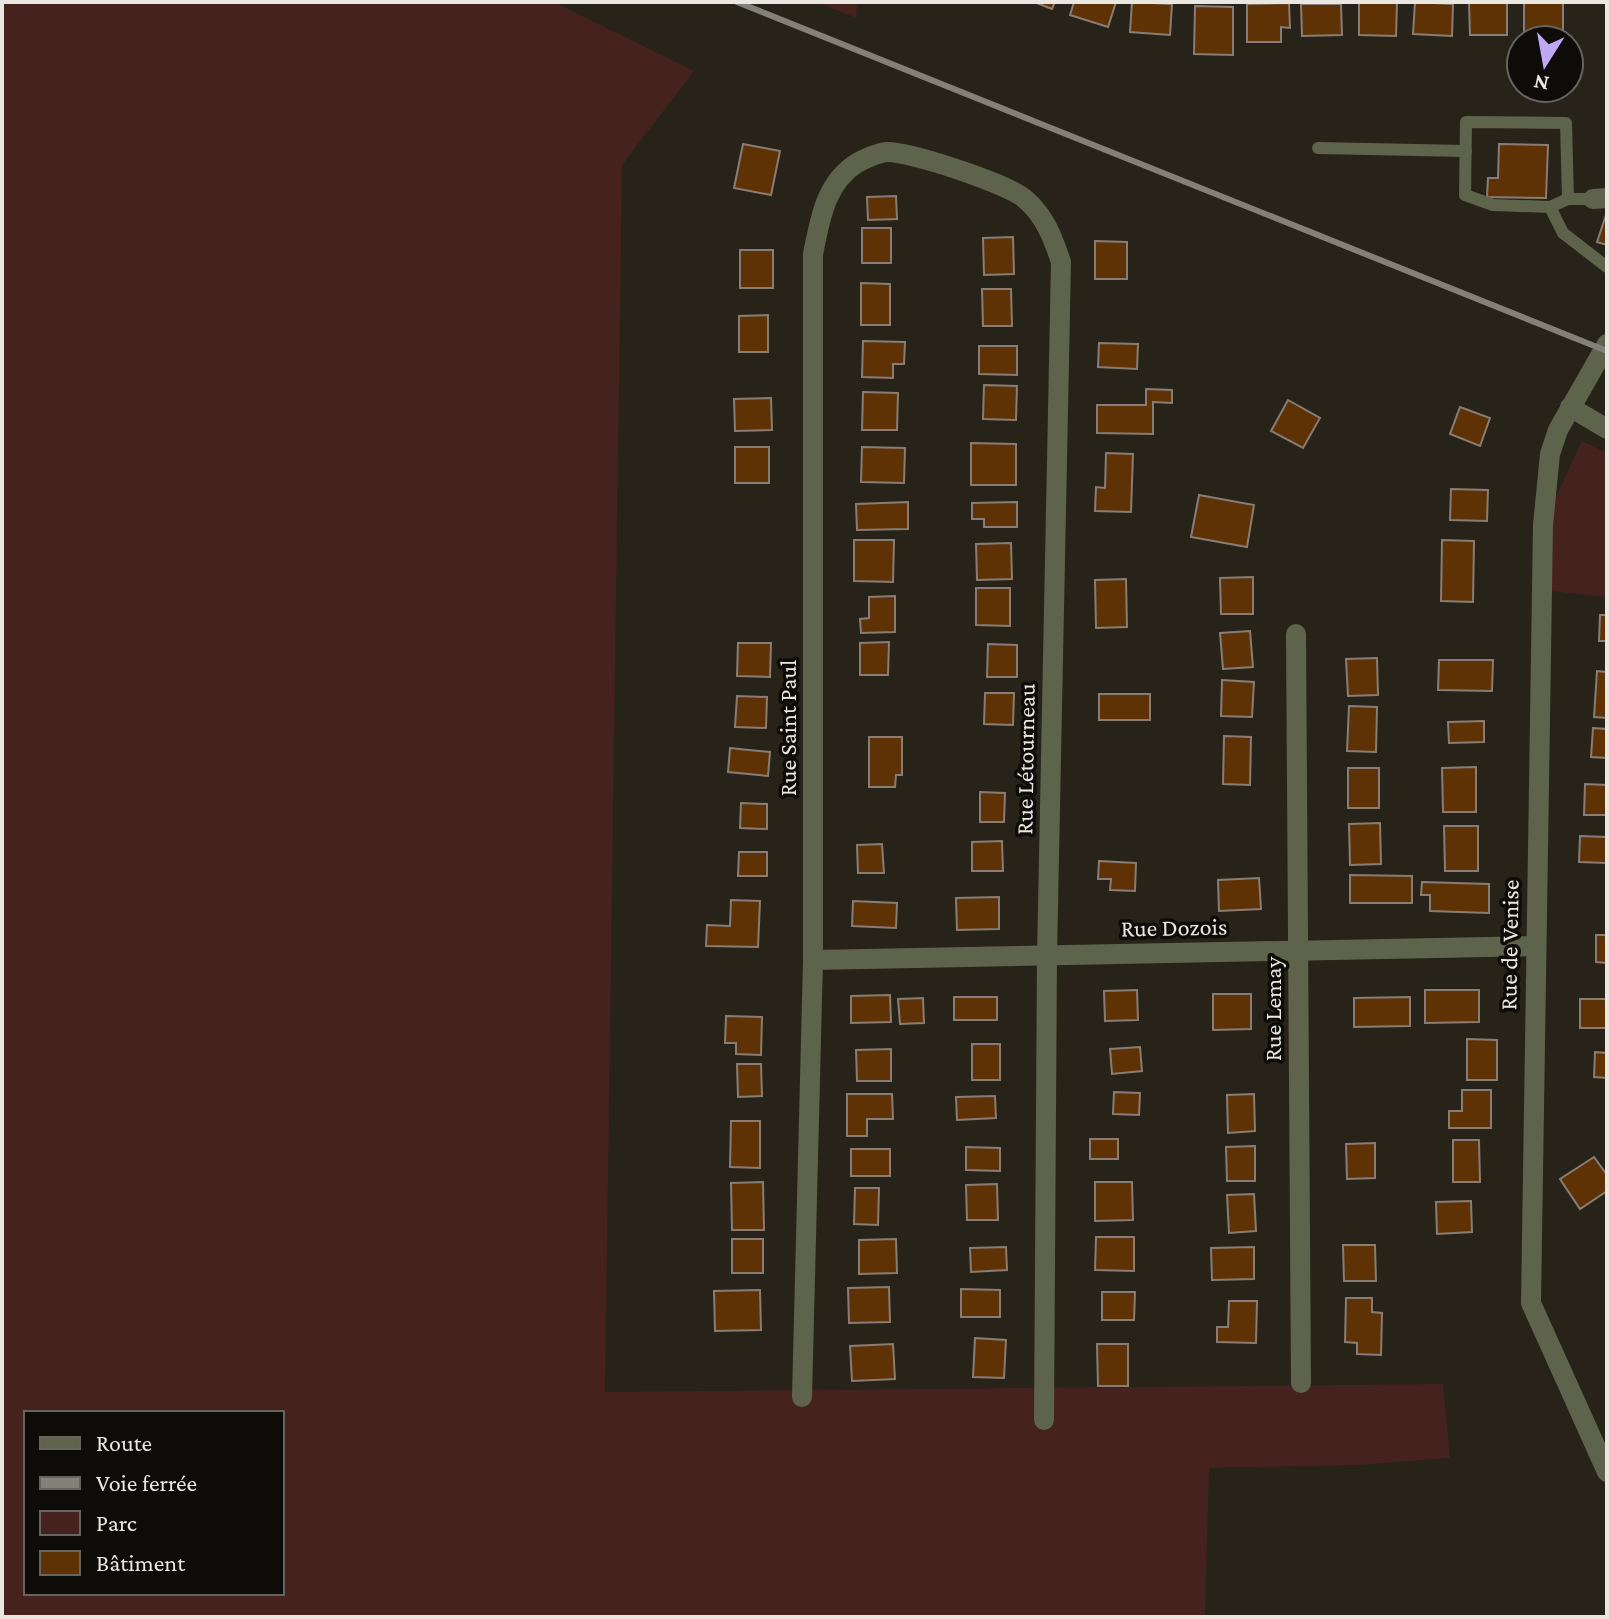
<svg xmlns="http://www.w3.org/2000/svg" width="1609" height="1619" font-family="'Crimson Pro',serif">
	<rect width="100%" height="100%" fill="#272319"/>
	<g fill="#45221e" fill-rule="evenodd">
		<path d="M2 2H554L694 71 622 165 605 1392 1443 1384 1450 1458 1358 1465 1209 1468 1205 1617H2ZM26 1413H282V1593H26Z"/>
		<path d="M817 2H857L856 18Z"/>
		<path d="M1582 441 1607 453V597L1542 590 1543 525Z"/>
	</g>
	<g fill="#5f3205" stroke="#887d76" stroke-width="2">
		<path d="M1034 2H1055L1052 9Z"/>
		<path d="M1074 2H1116L1108 27 1070 15Z"/>
		<path d="M1132 2 1172 4 1170 35 1130 32Z"/>
		<path d="M1359 2 1397 3 1396 36 1359 35Z"/>
		<path d="M1415 2 1453 4 1452 36 1413 34Z"/>
		<path d="M1469 2H1507V35H1470Z"/>
		<path d="M1563 2V35L1524 36V3Z"/>
		<path d="M1289 3 1290 28 1281 27V42H1247V4Z"/>
		<path d="M1301 4H1341L1342 35 1302 36Z"/>
		<path d="M1195 6 1233 7V55L1194 54Z"/>
		<path d="M743 144 780 151 771 195 734 188Z"/>
		<path d="M1499 144 1548 145 1546 198 1487 197 1488 178H1498Z"/>
		<path d="M896 196 897 219 868 220 867 197Z"/>
		<path d="M1606 215H1607V245L1597 242Z"/>
		<rect x="862" y="228" width="29" height="35"/>
		<path d="M1013 237 1014 274 984 275 983 238Z"/>
		<path d="M1095 241 1127 242V279H1095Z"/>
		<rect x="740" y="250" width="33" height="38"/>
		<path d="M861 283 890 284V325H861Z"/>
		<path d="M982 289H1011L1012 326H983Z"/>
		<path d="M768 315V352H739V316Z"/>
		<path d="M863 341 905 342 904 364H893V378L862 377Z"/>
		<path d="M1099 343 1138 344 1137 369 1098 367Z"/>
		<path d="M979 346H1017V375L979 374Z"/>
		<path d="M984 385 1017 386 1016 420 983 419Z"/>
		<path d="M1146 389 1172 390V403L1153 402V434L1097 433V405H1146Z"/>
		<path d="M863 392 898 393 897 430H862Z"/>
		<path d="M771 398 772 430 735 431 734 399Z"/>
		<path d="M1288 400 1320 418 1303 448 1271 431Z"/>
		<path d="M1460 407 1490 418 1480 446 1450 434Z"/>
		<path d="M971 443 1016 444V485H971Z"/>
		<rect x="735" y="447" width="34" height="36"/>
		<path d="M862 447 905 448 904 483 861 482Z"/>
		<path d="M1106 453 1133 454 1131 512 1095 511 1096 487 1105 488Z"/>
		<path d="M1451 489 1488 490 1487 521 1450 520Z"/>
		<path d="M1199 495 1254 505 1247 547 1191 537Z"/>
		<path d="M908 502V529L857 530 856 504Z"/>
		<path d="M1017 502V527H984V519H972V503Z"/>
		<path d="M854 540H894L893 582 854 581Z"/>
		<path d="M1442 540 1474 541 1473 602 1441 601Z"/>
		<path d="M1011 543 1012 579 977 580 976 544Z"/>
		<path d="M1253 577V614H1221L1220 578Z"/>
		<path d="M1126 579 1127 627 1096 628 1095 580Z"/>
		<path d="M976 588H1010V626L976 625Z"/>
		<path d="M895 596V632L861 633 860 619 869 618V597Z"/>
		<path d="M1600 615H1607V641H1599Z"/>
		<path d="M1250 631 1253 667 1223 669 1220 633Z"/>
		<path d="M889 642 888 675H860V643Z"/>
		<path d="M738 643H771L770 677 737 676Z"/>
		<path d="M988 644 1017 645V677H987Z"/>
		<path d="M1377 658 1378 695 1348 696 1346 659Z"/>
		<path d="M1439 660H1493L1492 691 1438 690Z"/>
		<path d="M1597 671 1607 672V718L1594 717Z"/>
		<path d="M1222 680 1254 682 1252 717 1221 716Z"/>
		<path d="M985 693H1014L1013 725 984 724Z"/>
		<rect x="1099" y="694" width="51" height="26"/>
		<path d="M737 696 767 697 766 728 735 727Z"/>
		<path d="M1349 706 1377 707 1376 752 1347 751Z"/>
		<path d="M1484 721V742L1449 743 1448 722Z"/>
		<path d="M1593 728 1607 729V758L1591 757Z"/>
		<path d="M1224 736 1251 737 1250 785 1223 784Z"/>
		<path d="M869 737H902V775H896L895 787H869Z"/>
		<path d="M730 748 770 752 768 776 728 772Z"/>
		<path d="M1476 767V812H1443L1442 768Z"/>
		<rect x="1348" y="768" width="31" height="40"/>
		<path d="M1585 784 1607 785V815H1584Z"/>
		<path d="M980 792 1005 793 1004 822H980Z"/>
		<path d="M741 803 767 804V829L740 828Z"/>
		<path d="M1380 823 1381 864 1350 865 1349 824Z"/>
		<path d="M1444 826H1478V871H1445Z"/>
		<path d="M1580 836 1607 837V863L1579 862Z"/>
		<path d="M1002 841 1003 871H972V842Z"/>
		<path d="M882 844 884 873H858L857 845Z"/>
		<path d="M739 852H767V876H738Z"/>
		<path d="M1099 861 1136 863 1135 891 1110 890 1111 879H1098Z"/>
		<path d="M1350 875 1412 876V903H1350Z"/>
		<path d="M1259 878 1261 909 1219 911 1218 880Z"/>
		<path d="M1422 882 1489 884V913L1430 911V895H1421Z"/>
		<path d="M999 897V929L957 930 956 898Z"/>
		<path d="M731 900 760 901 758 947 706 946 707 925 730 926Z"/>
		<path d="M853 901 897 903 896 928 852 926Z"/>
		<path d="M1596 935H1607V963L1596 962Z"/>
		<path d="M1137 990 1138 1020 1105 1021 1104 991Z"/>
		<path d="M1425 990H1479V1022L1425 1023Z"/>
		<path d="M1213 994H1251V1029L1213 1030Z"/>
		<path d="M890 995 891 1022 851 1023V996Z"/>
		<rect x="954" y="997" width="43" height="23"/>
		<path d="M1410 997V1026L1354 1027V998Z"/>
		<path d="M923 998 924 1023 900 1024 898 999Z"/>
		<rect x="1580" y="999" width="27" height="29"/>
		<path d="M726 1016 762 1017 761 1055 736 1054V1043H725Z"/>
		<path d="M1467 1039 1497 1040V1080H1467Z"/>
		<rect x="972" y="1044" width="28" height="36"/>
		<path d="M1140 1047 1142 1071 1112 1074 1110 1049Z"/>
		<path d="M891 1049V1081H857L856 1050Z"/>
		<path d="M1595 1052 1607 1053V1078L1594 1077Z"/>
		<path d="M737 1064H761L762 1096 738 1097Z"/>
		<path d="M1462 1090H1491V1128H1449V1111H1462Z"/>
		<path d="M1114 1092 1140 1093 1139 1115 1113 1114Z"/>
		<path d="M847 1094H892L893 1119H867V1136H847Z"/>
		<path d="M1254 1094 1255 1131 1228 1133 1227 1095Z"/>
		<path d="M995 1096 996 1118 957 1120 956 1097Z"/>
		<path d="M731 1121H760V1168L730 1167Z"/>
		<rect x="1090" y="1139" width="28" height="20"/>
		<path d="M1453 1140H1479L1480 1182H1453Z"/>
		<path d="M1375 1143V1178L1347 1179 1346 1144Z"/>
		<path d="M1255 1146V1181H1227L1226 1147Z"/>
		<path d="M966 1147 1000 1148V1171L966 1170Z"/>
		<rect x="851" y="1149" width="39" height="27"/>
		<path d="M1594 1157 1607 1175V1191L1580 1209 1560 1179Z"/>
		<path d="M763 1182 764 1230H732L731 1183Z"/>
		<path d="M1095 1182H1132L1133 1220 1095 1221Z"/>
		<path d="M997 1184 998 1220H967L966 1185Z"/>
		<path d="M855 1188H879L878 1225 854 1224Z"/>
		<path d="M1254 1194 1256 1231 1229 1233 1227 1195Z"/>
		<path d="M1471 1201 1472 1232 1437 1234 1436 1202Z"/>
		<path d="M1096 1237H1134V1271L1095 1270Z"/>
		<rect x="732" y="1239" width="31" height="34"/>
		<path d="M896 1239 897 1273 859 1274V1240Z"/>
		<path d="M1343 1245H1375L1376 1281H1344Z"/>
		<path d="M1006 1247 1007 1270 971 1272 970 1248Z"/>
		<path d="M1254 1247V1279L1212 1280 1211 1248Z"/>
		<path d="M889 1287 890 1322 849 1323 848 1288Z"/>
		<path d="M961 1289 1000 1290V1317H961Z"/>
		<path d="M760 1290 761 1330 715 1331 714 1291Z"/>
		<path d="M1102 1292H1135L1134 1320H1102Z"/>
		<path d="M1346 1298H1372V1312L1382 1313 1381 1355 1357 1354V1343L1345 1342Z"/>
		<path d="M1229 1301H1257L1256 1343 1217 1342V1327H1228Z"/>
		<path d="M975 1338 1006 1340 1004 1378 973 1377Z"/>
		<path d="M893 1344 895 1379 852 1381 850 1346Z"/>
		<path d="M1097 1344H1128V1386H1098Z"/>
	</g>
	<g fill="none" stroke-linecap="round" stroke-linejoin="round">
		<g stroke="#5e634b" stroke-width="12">
			<path d="M1318 148 1466 151"/>
			<path d="M1568 199 1566 123 1466 122 1465 195 1493 205 1550 207 1568 199H1593"/>
			<path d="M1550 207 1563 233 1607 267"/>
		</g>
		<g stroke="#5e634b" stroke-width="20">
			<path d="M1593 199 1607 198"/>
			<path d="M1607 344 1558 430 1550 454 1543 525 1531 1303 1607 1472"/>
			<path d="M1570 407 1607 429"/>
			<path d="M1296 634 1301 1383"/>
			<path d="M813 960 1535 946"/>
			<path d="M802 1397 813 960V254C820 220 825 183 857 163 864 159 878 153 886 152 909 151 1008 184 1025 199 1045 216 1053 238 1061 262L1047 956 1044 1420"/>
		</g>
		<path stroke="#838078" stroke-width="6" d="M737 2 1607 351"/>
	</g>
	<g text-anchor="middle" dominant-baseline="central" stroke-width="7" stroke-linejoin="round" paint-order="stroke">
		<g font-size="24" fill="#eae7e1" stroke="#0e0c08">
			<text transform="translate(787 728) rotate(-90)">Rue Saint Paul</text>
			<text transform="translate(1025 759) rotate(-89)">Rue Létourneau</text>
			<text transform="translate(1174 927) rotate(-1)">Rue Dozois</text>
			<text transform="translate(1509 945) rotate(-89)">Rue de Venise</text>
			<text transform="translate(1272 1009) rotate(-90)">Rue Lemay</text>
		</g>
	</g>
	<rect width="1609" height="1619" fill="none" stroke="#eae7e1" stroke-width="8"/>
	<rect x="24" y="1411" width="260" height="184" fill="#0e0c08" stroke="#66645f" stroke-width="2"/>
	<rect x="40" y="1437" width="40" height="12" fill="#5e634b" stroke="#66645f" stroke-width="2"/>
	<text x="96" y="1451" font-size="24" fill="#eae7e1">Route</text>
	<rect x="40" y="1477" width="40" height="12" fill="#838078" stroke="#66645f" stroke-width="2"/>
	<text x="96" y="1491" font-size="24" fill="#eae7e1">Voie ferrée</text>
	<rect x="40" y="1511" width="40" height="24" fill="#45221e" stroke="#66645f" stroke-width="2"/>
	<text x="96" y="1531" font-size="24" fill="#eae7e1">Parc</text>
	<rect x="40" y="1551" width="40" height="24" fill="#5f3205" stroke="#66645f" stroke-width="2"/>
	<text x="96" y="1571" font-size="24" fill="#eae7e1">Bâtiment</text>
	<g transform="translate(1545 64) rotate(191)"><circle r="38" fill="#0e0c08" stroke="#66645f" stroke-width="2"/>
	<path d="M0-6L14 30L0 20L-14 30Z" fill="#bfa9f4"/>
	<text y="-12" font-size="22" font-weight="bold" text-anchor="middle" fill="#eae7e1">N</text>
	</g>
</svg>
